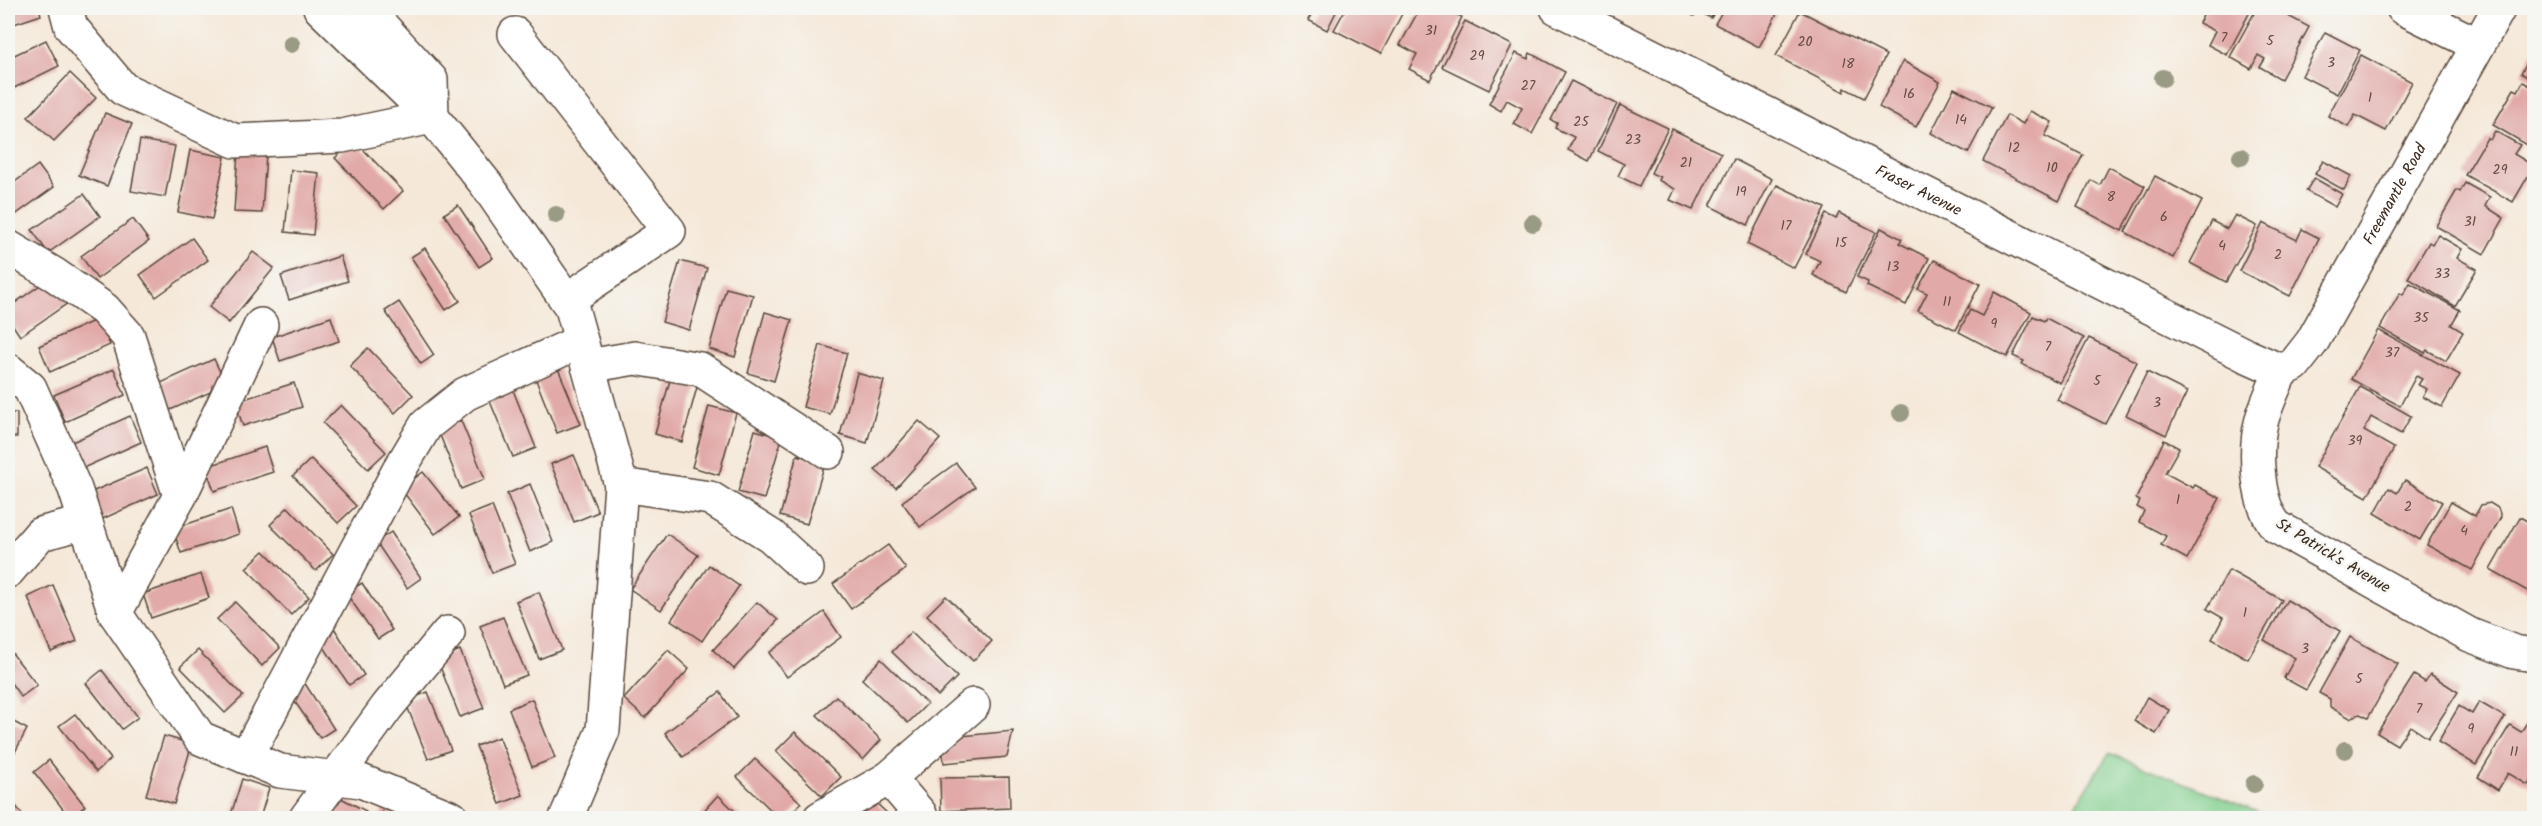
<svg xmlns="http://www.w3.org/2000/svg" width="2542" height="826" font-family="Kalam,sans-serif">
	<rect width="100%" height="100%" fill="#f6f6f2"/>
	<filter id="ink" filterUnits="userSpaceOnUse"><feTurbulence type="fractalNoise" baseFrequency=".0167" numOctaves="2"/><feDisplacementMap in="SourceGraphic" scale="12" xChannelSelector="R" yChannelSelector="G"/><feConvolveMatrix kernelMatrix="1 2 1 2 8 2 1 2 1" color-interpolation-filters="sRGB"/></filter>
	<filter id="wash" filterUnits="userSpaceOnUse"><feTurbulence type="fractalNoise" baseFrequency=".008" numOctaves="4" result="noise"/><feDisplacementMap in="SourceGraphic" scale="24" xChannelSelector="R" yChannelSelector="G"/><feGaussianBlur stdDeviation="1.35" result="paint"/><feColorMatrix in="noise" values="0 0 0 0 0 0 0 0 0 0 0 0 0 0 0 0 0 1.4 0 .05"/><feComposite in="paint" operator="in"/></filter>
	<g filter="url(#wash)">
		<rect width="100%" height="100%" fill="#f5e8d8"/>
		<path fill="#82cf8e" stroke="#5e7c56" stroke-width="1.5" d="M2109 753 2273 818H2068Z"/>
		<g id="blocks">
			<g fill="#e1aaa9">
				<path d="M8 8H39L41 15 8 26Z"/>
				<path d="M1315 8H1338L1327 30 1308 20Z"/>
				<path d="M1346 8H1405L1381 54 1334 30Z"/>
				<path d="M1420 8H1442L1462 17 1430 80 1409 69 1417 54 1400 45Z"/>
				<path d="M1677 8H1717L1711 18 1697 11 1694 16Z"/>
				<path d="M1724 8H1780L1759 47 1715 24Z"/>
				<path d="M2207 8H2252L2227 55 2208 45 2215 31 2199 23Z"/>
				<path d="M2257 8H2273L2309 27 2281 79 2260 67 2265 59 2258 55 2251 69 2230 57Z"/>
				<path d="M1800 11 1886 55 1864 98 1845 88 1844 92 1776 56Z"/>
				<path d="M1465 21 1512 45 1489 90 1442 67Z"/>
				<path d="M2325 32 2360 50 2337 94 2302 76Z"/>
				<path d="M46 40 59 66 8 91V58Z"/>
				<path d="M2534 50V81L2521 73Z"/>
				<path d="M1516 53 1528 59 1530 53 1565 72 1532 134 1514 124 1522 108 1507 100 1501 111 1489 104Z"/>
				<path d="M2361 55 2412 82 2386 131 2355 115 2348 127 2328 116Z"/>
				<path d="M1903 61 1940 82 1916 127 1879 107Z"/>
				<path d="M70 73 96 98 54 141 28 117Z"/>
				<path d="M1571 81 1617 104 1589 161 1568 150 1574 137 1555 128 1557 123 1551 120Z"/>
				<path d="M2523 82 2534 88V149L2493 125 2514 89 2518 91Z"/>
				<path d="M1954 88 1992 107 1968 153 1931 133Z"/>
				<path d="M1620 105 1668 128 1639 186 1618 176 1624 164 1598 151Z"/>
				<path d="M2030 111 2052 122 2045 136 2083 155 2059 201 1983 161 2007 115 2023 124Z"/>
				<path d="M105 113 132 124 107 186 79 175Z"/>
				<path d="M1672 129 1721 153 1693 210 1670 200 1675 189 1658 180 1660 177 1651 173Z"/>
				<path d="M2495 131 2520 145 2514 154 2534 166 2513 202 2465 175 2487 138 2490 140Z"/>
				<path d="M140 140 175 146 165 197 131 191Z"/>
				<path d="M354 140 403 191 384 209 335 158Z"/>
				<path d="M190 150 225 157 212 219 178 212Z"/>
				<path d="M238 152 266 154 262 213 234 212Z"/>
				<path d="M1734 159 1772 179 1748 225 1710 206Z"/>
				<path d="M2323 161 2351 176 2344 190 2315 174Z"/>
				<path d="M38 165 54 187 8 220V187Z"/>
				<path d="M2109 167 2145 186 2122 231 2077 207 2091 180 2100 185Z"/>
				<path d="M291 170 319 173 313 235 285 232Z"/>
				<path d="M2155 176 2202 201 2173 258 2125 232Z"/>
				<path d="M2314 178 2342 194 2335 207 2306 191Z"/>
				<path d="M2465 183 2490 197 2485 206 2504 218 2484 254 2436 226 2457 190 2460 192Z"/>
				<path d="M1777 185 1825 208 1794 268 1747 244Z"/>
				<path d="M84 194 100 216 48 253 32 230Z"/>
				<path d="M458 205 493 258 479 267 444 214Z"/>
				<path d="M1839 213 1876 232 1846 292 1813 275 1820 261 1806 254 1826 214 1836 219Z"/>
				<path d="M2235 215 2257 226 2226 282 2190 263 2212 221 2227 229Z"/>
				<path d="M133 219 149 241 97 279 81 256Z"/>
				<path d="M2263 223 2297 240 2302 229 2319 238 2290 296 2239 271Z"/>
				<path d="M1881 228 1902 239 1899 243 1929 258 1906 305 1867 286 1868 282 1857 277Z"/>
				<path d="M2438 235 2462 249 2457 258 2477 269 2455 306 2408 278 2429 242 2432 244Z"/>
				<path d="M192 238 208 260 156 297 140 275Z"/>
				<path d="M425 248 460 301 446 310 411 257Z"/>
				<path d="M253 252 274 268 229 323 209 307Z"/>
				<path d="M340 256 348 281 289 300 281 276Z"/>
				<path d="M1934 260 1980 284 1956 330 1918 311 1927 293 1918 289Z"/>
				<path d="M680 261 707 268 689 330 662 322Z"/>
				<path d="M50 278 68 303 20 336 8 318V308Z"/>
				<path d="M2410 283 2460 310 2451 325 2463 332 2446 361 2427 350 2425 353 2380 328 2400 293 2403 295Z"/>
				<path d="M726 288 753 295 735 357 709 349Z"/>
				<path d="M1994 292 2031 312 2007 357 1959 332 1970 310 1982 316Z"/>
				<path d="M399 302 434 355 421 364 385 311Z"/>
				<path d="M765 312 792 320 774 381 748 373Z"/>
				<path d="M2033 316 2044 321 2046 318 2084 338 2060 383 2022 364 2024 361 2013 356Z"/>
				<path d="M331 317 339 341 280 361 272 337Z"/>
				<path d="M98 319 110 345 50 372 39 346Z"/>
				<path d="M2378 330 2460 375 2442 407 2423 397 2427 389 2418 385 2422 379 2416 376 2400 406 2351 379Z"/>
				<path d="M2089 338 2137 362 2105 424 2057 400Z"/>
				<path d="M820 345 847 353 830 414 803 407Z"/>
				<path d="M368 348 413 395 395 413 350 366Z"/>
				<path d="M214 359 226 385 166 412 154 386Z"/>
				<path d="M557 366 581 424 557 433 534 375Z"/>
				<path d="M114 369 125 395 65 422 54 395Z"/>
				<path d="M2147 372 2187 392 2166 435 2126 415Z"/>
				<path d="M672 373 699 380 682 442 655 434Z"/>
				<path d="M857 373 884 381 867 443 840 435Z"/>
				<path d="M294 383 302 407 243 426 235 402Z"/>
				<path d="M2360 387 2411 416 2401 434 2371 417 2364 431 2394 448 2367 497 2315 467Z"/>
				<path d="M513 390 536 448 513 457 489 399Z"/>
				<path d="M341 405 386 452 368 469 323 423Z"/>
				<path d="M709 406 736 413 719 475 692 467Z"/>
				<rect x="8" y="413" width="9" height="24"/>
				<path d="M130 416 141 442 81 469 70 443Z"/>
				<path d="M461 421 485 479 461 489 438 430Z"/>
				<path d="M919 421 940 439 896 488 875 470Z"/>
				<path d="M755 430 782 438 764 499 738 492Z"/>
				<path d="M2164 440 2179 448 2165 473 2193 488 2195 485 2220 498 2187 559 2161 545 2166 536 2139 522 2144 511 2137 507 2140 501 2136 499Z"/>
				<path d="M265 447 273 472 214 491 206 467Z"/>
				<path d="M574 455 598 512 574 522 551 464Z"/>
				<path d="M797 455 825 463 807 524 780 516Z"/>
				<path d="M311 459 356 506 338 523 293 476Z"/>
				<path d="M956 463 975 487 920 527 902 502Z"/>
				<path d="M147 468 158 494 98 521 87 494Z"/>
				<path d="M423 472 459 517 435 534 401 489Z"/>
				<path d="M2405 480 2442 502 2420 540 2375 513 2389 488 2397 493Z"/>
				<path d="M530 484 553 542 530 552 507 494Z"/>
				<path d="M2451 502 2475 516 2481 505 2490 503 2498 508 2501 517 2472 570 2427 545Z"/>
				<path d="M492 506 515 564 492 573 469 515Z"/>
				<path d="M288 507 333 554 316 571 270 525Z"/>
				<path d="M231 509 239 534 181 553 173 529Z"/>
				<path d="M2520 517 2534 525V583L2529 592 2490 570Z"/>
				<path d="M391 532 421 578 407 588 376 542Z"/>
				<path d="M667 534 698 555 661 610 630 589Z"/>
				<path d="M888 545 906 569 851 609 833 584Z"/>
				<path d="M264 551 309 597 291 615 246 568Z"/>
				<path d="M709 565 739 586 702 641 671 620Z"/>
				<path d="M2229 570 2282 600 2248 659 2212 639 2223 618 2207 609Z"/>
				<path d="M201 574 209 598 151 618 143 594Z"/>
				<path d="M362 583 392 630 378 639 346 593Z"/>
				<path d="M53 585 77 641 51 652 28 597Z"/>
				<path d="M539 592 562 650 539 659 516 601Z"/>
				<path d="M946 596 992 641 973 661 927 615Z"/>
				<path d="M2287 600 2340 631 2306 690 2284 678 2295 658 2264 640Z"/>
				<path d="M235 602 280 648 262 666 217 619Z"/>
				<path d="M757 602 778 620 734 669 713 650Z"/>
				<path d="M824 612 841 637 787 677 769 653Z"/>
				<path d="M503 617 527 675 503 684 480 626Z"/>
				<path d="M334 628 364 675 349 685 318 638Z"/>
				<path d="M911 632 957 677 938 696 892 652Z"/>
				<path d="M2350 637 2398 664 2368 718 2360 714 2350 718 2330 707V699L2319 693Z"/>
				<path d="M8 648 37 685 21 697 8 679Z"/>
				<path d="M198 650 243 696 225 713 180 667Z"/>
				<path d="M460 650 484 708 460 717 437 659Z"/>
				<path d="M668 650 689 669 645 718 624 699Z"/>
				<path d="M881 659 927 704 908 723 862 679Z"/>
				<path d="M102 670 138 717 122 729 86 683Z"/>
				<path d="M2430 674 2458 692 2428 738 2410 726 2397 745 2377 733 2414 675 2425 682Z"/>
				<path d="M304 682 334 729 320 738 288 692Z"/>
				<path d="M428 692 451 750 428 759 405 701Z"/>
				<path d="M720 692 737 717 683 757 665 733Z"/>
				<path d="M836 696 881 740 863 760 817 715Z"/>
				<path d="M2147 697 2169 710 2156 734 2134 721Z"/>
				<path d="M532 699 555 758 532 767 509 709Z"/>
				<path d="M2479 702 2505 717 2476 765 2438 742 2459 706 2472 714Z"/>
				<path d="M75 714 111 759 96 772 59 726Z"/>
				<path d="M8 719 27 729 14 754 8 751Z"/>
				<path d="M2528 721 2534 725V775L2528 785 2508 773 2498 790 2478 777 2510 725 2521 732Z"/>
				<path d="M1013 731 1007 757 944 763 941 738Z"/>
				<path d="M795 732 841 777 822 796 776 751Z"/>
				<path d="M164 736 192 744 174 804 146 795Z"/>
				<path d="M499 737 523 795 500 804 476 746Z"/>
				<path d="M755 759 801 803 787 818H779L737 777Z"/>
				<path d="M49 760 85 806 70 818 34 772Z"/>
				<path d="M1009 777 1010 808 941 811 940 778Z"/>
				<path d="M242 779 269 788 260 818H230Z"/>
				<path d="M718 795 742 818H704L700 815Z"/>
				<path d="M8 796 25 818H8Z"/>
				<path d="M339 797 366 811 362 818H329Z"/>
				<path d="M871 798 892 818H854L852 817Z"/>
				<path d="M387 802 413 818H379Z"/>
			</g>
		</g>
	</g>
	<g filter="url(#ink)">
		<use href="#blocks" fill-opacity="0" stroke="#57463a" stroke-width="1.5"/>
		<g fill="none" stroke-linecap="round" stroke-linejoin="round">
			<defs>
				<g id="minor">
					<path d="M66 8 71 27 123 89 235 141 342 136 432 117"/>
					<path d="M320 8 432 117 486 184 572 308 621 485 603 730 566 818"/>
					<path d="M365 8 431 80 432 117"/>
					<path id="s1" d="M1557 8 2245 355 2281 371"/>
					<path d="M2403 8 2478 45"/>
					<path d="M515 34 669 231 567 300"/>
					<path d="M8 247 55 275 104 309 128 336 180 496 115 613"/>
					<path d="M588 366 635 358 700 369 828 452"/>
					<path d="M8 370 30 388 75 489 115 613 200 738 280 771 361 781 452 818"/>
					<path d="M2281 371C2275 386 2267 402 2262 419 2254 448 2256 504 2277 527L2470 635 2514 652 2534 655"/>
					<path id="s2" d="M2281 371 2294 365 2312 342 2499 8"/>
					<path d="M621 485 710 498 771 536 807 569"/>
					<path d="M180 496 261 325"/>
					<path d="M8 571 40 534 86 522"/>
					<path d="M246 757 398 472 426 425 465 394 581 341"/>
					<path d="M889 778 920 814 921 818"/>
					<path d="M306 818 387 707 448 633"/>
					<path d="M820 818 889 778 973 705"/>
				</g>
			</defs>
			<use href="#minor" stroke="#57463a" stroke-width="36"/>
			<use href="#minor" stroke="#fff" stroke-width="33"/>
		</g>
		<g fill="#9a9b84">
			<circle cx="291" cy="44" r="9"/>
			<circle cx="2163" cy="78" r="9"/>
			<circle cx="2241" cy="157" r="9"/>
			<circle cx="556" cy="215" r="9"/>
			<circle cx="1533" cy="223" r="9"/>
			<circle cx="1901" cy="413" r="9"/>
			<circle cx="2345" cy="750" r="9"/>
			<circle cx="2254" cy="784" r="9"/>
		</g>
	</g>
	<g text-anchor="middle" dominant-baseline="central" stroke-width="4.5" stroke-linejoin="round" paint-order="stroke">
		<g font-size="14" fill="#644a41">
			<text x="1431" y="31">31</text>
			<text x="2224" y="38">7</text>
			<text x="2270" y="41">5</text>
			<text x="1805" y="42">20</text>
			<text x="1477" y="56">29</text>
			<text x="2331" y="63">3</text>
			<text x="1848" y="64">18</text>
			<text x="1528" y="86">27</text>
			<text x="1909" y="94">16</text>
			<text x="2370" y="98">1</text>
			<text x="1961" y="120">14</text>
			<text x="1581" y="122">25</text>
			<text x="1633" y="140">23</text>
			<text x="2014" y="148">12</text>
			<text x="1686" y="163">21</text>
			<text x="2052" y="168">10</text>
			<text x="2500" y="170">29</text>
			<text x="1741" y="192">19</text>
			<text x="2111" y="197">8</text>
			<text x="2164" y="217">6</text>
			<text x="2470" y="222">31</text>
			<text x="1786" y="226">17</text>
			<text x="1841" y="243">15</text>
			<text x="2222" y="246">4</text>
			<text x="2278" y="255">2</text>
			<text x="1893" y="267">13</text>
			<text x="2442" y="274">33</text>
			<text x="1947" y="302">11</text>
			<text x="2421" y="318">35</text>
			<text x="1994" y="324">9</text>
			<text x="2048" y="347">7</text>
			<text x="2392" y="353">37</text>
			<text x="2097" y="381">5</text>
			<text x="2157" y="403">3</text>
			<text x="2355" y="441">39</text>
			<text x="2178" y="500">1</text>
			<text x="2408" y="507">2</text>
			<text x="2464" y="531">4</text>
			<text x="2245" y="613">1</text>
			<text x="2305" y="649">3</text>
			<text x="2359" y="679">5</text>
			<text x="2419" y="709">7</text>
			<text x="2471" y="729">9</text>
			<text x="2514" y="752">11</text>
		</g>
		<g font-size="16" fill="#3b2a1e" stroke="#f6f6f2">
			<text stroke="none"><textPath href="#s1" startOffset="405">Fraser Avenue</textPath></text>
			<text stroke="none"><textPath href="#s2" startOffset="213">Freemantle Road</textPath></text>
			<text transform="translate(2333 556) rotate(31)">St Patrick's Avenue</text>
		</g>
	</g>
	<rect width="2542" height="826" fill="none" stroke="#f6f6f2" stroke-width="30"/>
</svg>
